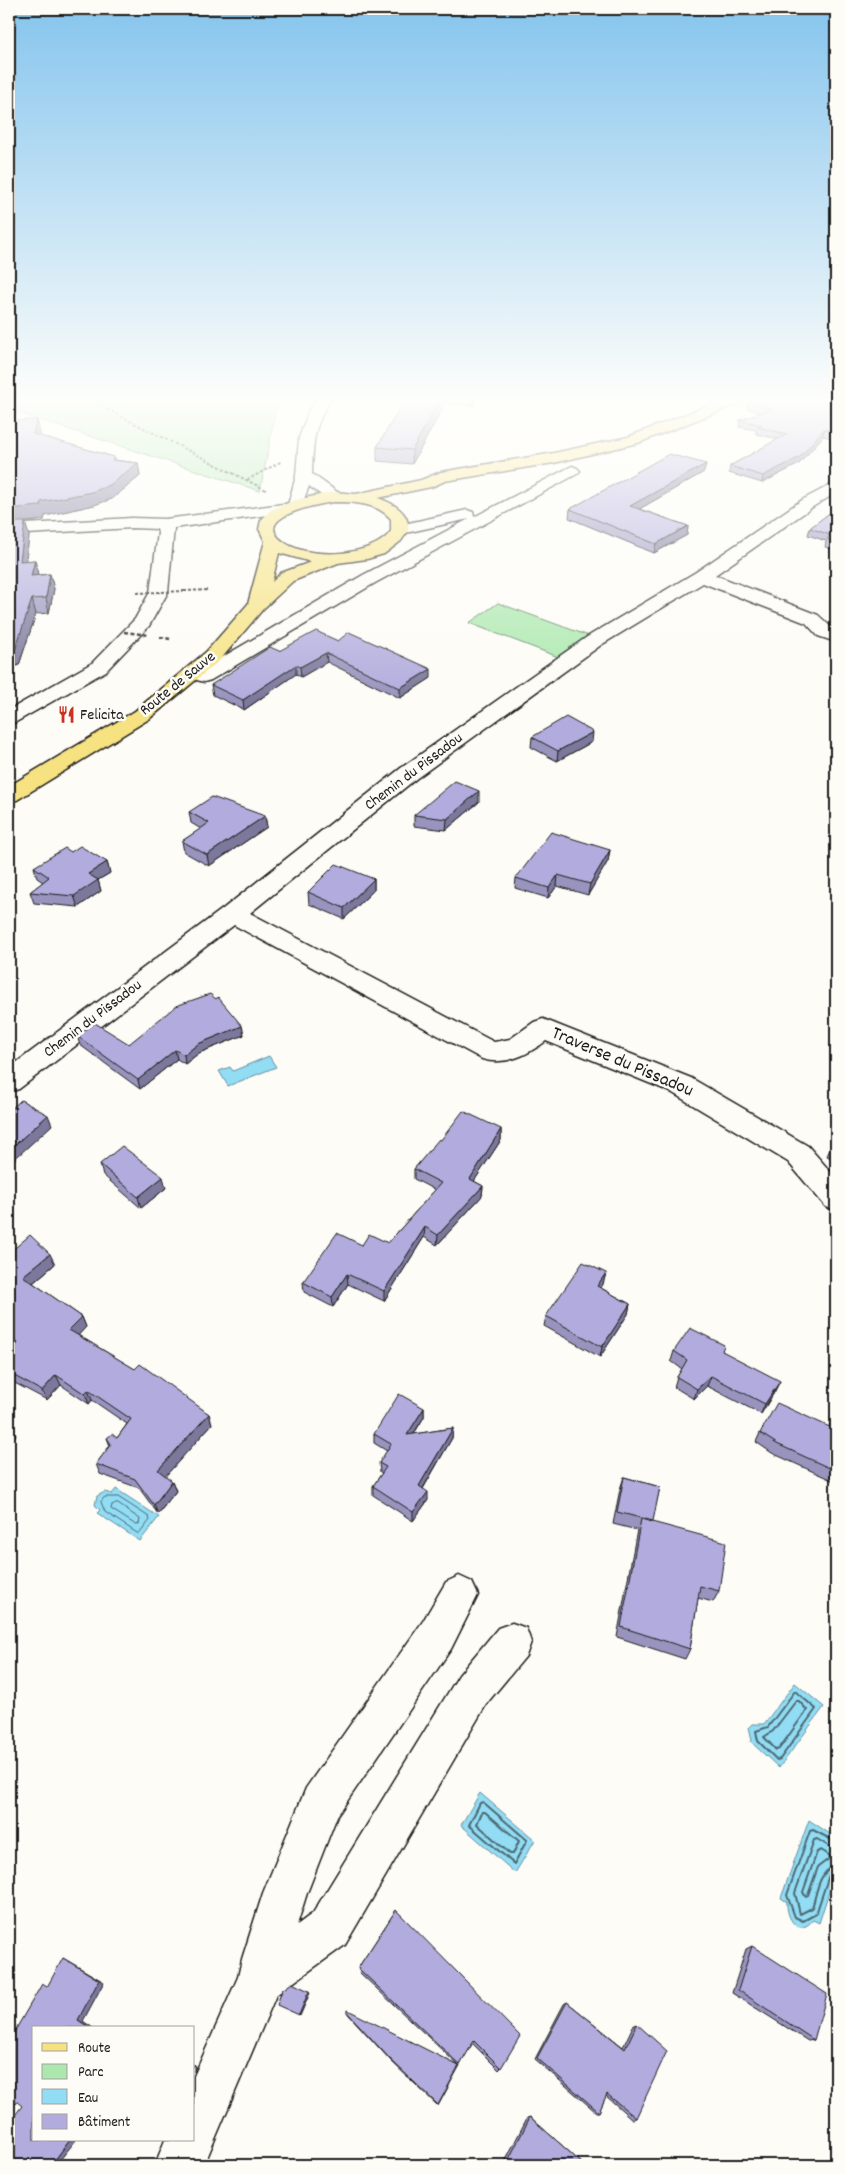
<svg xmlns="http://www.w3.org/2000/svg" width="845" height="2174" font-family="Dekko,sans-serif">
	<rect width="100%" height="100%" fill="#fdfcf7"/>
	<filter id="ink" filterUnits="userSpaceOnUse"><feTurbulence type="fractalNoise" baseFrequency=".02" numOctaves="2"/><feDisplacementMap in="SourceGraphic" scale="10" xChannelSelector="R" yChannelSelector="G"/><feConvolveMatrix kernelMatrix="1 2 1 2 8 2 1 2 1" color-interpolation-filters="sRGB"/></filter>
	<g filter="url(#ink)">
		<g fill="#ace8ae" stroke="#648265">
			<path d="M9 398H278L260 491 9 410Z"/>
			<path d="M498 603 589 636 561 658 469 623Z"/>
		</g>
		<g fill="#92dcf4" stroke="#638f9e">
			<path d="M269 1056 276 1067 228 1086 219 1071 230 1067 233 1071Z"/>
			<path d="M116 1489 159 1517 140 1541 97 1513 100 1510 95 1505 97 1496 105 1492 112 1494Z"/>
			<path d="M795 1683 824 1707 779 1768 751 1742 752 1740 749 1727 752 1724H764Z"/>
			<path d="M480 1793 535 1840 515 1873 461 1825Z"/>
			<path d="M809 1820 836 1838V1870L819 1923 813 1920C798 1938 786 1918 787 1902L781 1898Z"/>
		</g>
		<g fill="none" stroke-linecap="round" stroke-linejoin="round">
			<g stroke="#4b6972" stroke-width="1">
				<path d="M105 1497H118L149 1517 150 1520 140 1533H137L105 1512 101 1502Z"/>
				<path d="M118 1504 140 1519 139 1524 136 1525 111 1509 112 1505Z"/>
			</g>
			<g stroke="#4b6972" stroke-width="2">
				<path d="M795 1691 816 1709 780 1759 777 1760 758 1741 756 1731 768 1727Z"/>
				<path d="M796 1701H799L807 1710 779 1749 776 1750 764 1737 773 1731Z"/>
				<path d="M483 1802 527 1840 514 1864 469 1825 480 1803Z"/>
				<path d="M482 1812H485L519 1841 513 1854H510L477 1824Z"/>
				<path d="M836 1842 813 1830 810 1831 787 1895 795 1917 803 1921 816 1914 829 1875 836 1872"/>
				<path d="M836 1848 830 1847 817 1839 814 1840 795 1893 800 1914 812 1908C817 1893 818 1871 836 1866"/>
				<path d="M821 1850 829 1855 830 1858 818 1867 808 1895 805 1896 803 1892 817 1852Z"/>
			</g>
			<defs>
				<g id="minor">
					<path d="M318 398H332C313 425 313 443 312 474L340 494 342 497 340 500H328L309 486 301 507 290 508 289 512 174 528 168 592 149 626 106 671 16 722 9 724V710L92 663 135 619 150 592 158 533 157 529 132 528 9 535V525L132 518 165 519 283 504 288 505 296 476 299 438 309 410Z"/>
					<path d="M572 466 577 468 580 471 577 474 375 583 211 680 204 682 197 680 194 676 197 672 363 575 469 519 401 534 395 532 393 529 395 526 467 510 473 512 474 517Z"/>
					<path d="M836 482V493L814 506 715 575 818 615 832 628 836 630V642L818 636 806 623 703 583 601 645 417 778 250 913 494 1042 510 1039 534 1022 543 1019 691 1078 808 1146 836 1178V1210L826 1207 788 1162 671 1092 546 1041C527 1055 506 1066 482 1059L234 925 19 1089 9 1092V1068L224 908 401 768 587 637 696 572 802 500Z"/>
					<path d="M459 1576 472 1582 478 1595 451 1649 337 1816 307 1893 297 1925 313 1913 459 1675 498 1628 512 1623 526 1628 531 1642 526 1656 487 1703 345 1945 276 1995 204 2165H155L165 2140H194V2076L238 1977 242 1959 263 1893 306 1788 423 1621 446 1582Z"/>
				</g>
				<path id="major" d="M728 398H747L745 401 638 443 554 463 445 481 431 487 378 498C393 503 411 513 408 531L401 541 384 554 367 559 338 563 293 581 263 609 220 660 149 719 17 800 9 801V786L135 711 206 652 248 604 265 541 259 529 261 520 271 510 295 500 334 492 356 494 421 480 441 472 554 453 628 437ZM334 502C353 502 378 503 391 519V531C374 557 311 559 287 544 245 518 318 504 334 502ZM279 553 311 562 281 573 272 582Z"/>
			</defs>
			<use href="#minor" stroke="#1c1c1c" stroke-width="3"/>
			<use href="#major" stroke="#1c1c1c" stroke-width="3"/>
			<g stroke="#1c1c1c" stroke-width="2" stroke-dasharray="3 2" stroke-linecap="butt">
				<path d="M85 398 266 490"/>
				<path d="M247 480 282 461"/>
				<path d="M184 591 209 590"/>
			</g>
			<path stroke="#1c1c1c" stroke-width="2.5" stroke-dasharray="4 2.5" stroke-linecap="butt" d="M160 637 170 639"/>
			<use href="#minor" fill="#fdfcf7" fill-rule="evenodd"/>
			<use href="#major" fill="#f6e281" fill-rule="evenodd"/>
			<path stroke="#1c1c1c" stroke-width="2" stroke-dasharray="3 2" stroke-linecap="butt" d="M137 593 184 591"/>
			<path stroke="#1c1c1c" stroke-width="2.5" stroke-dasharray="4 2.5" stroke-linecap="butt" d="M124 632 149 635"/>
		</g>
		<g fill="#9894be" stroke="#1c1c1c">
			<path d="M406 398H477L474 406 442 403V410L412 464 377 461V447Z"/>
			<path d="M836 398V439L823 436 799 464 762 483 729 473 730 466 778 439 756 434V430L739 427 740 420 761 413 747 408 748 402Z"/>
			<path d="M37 420 40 433V436L114 457 115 460 138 463 140 476 112 499 94 505 45 516 44 520 25 522 29 536 26 561 35 560 38 575 50 574 54 589 49 613 36 614 19 665 9 669V421Z"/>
			<path d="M706 464 704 472 639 509 688 526 687 535 654 553 569 518 570 509Z"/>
			<path d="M836 508V551L825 547 826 541 808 535 810 528Z"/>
			<path d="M338 641 431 678 400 698 327 662 301 677 296 674 244 710 213 695 211 685 279 651Z"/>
			<path d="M532 737 592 742 557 761 531 747Z"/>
			<path d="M479 802 446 830 414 826V815Z"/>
			<path d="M189 812 265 816 267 827 209 866 184 852 182 841 201 829 191 823Z"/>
			<path d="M610 850 608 861 588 895 557 886 548 898 515 888 516 878Z"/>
			<path d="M71 852 107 862 110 873 98 880 101 891 78 907 34 903 30 892 43 882 37 878 34 867Z"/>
			<path d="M374 879V890L344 919 309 904 308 892Z"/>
			<path d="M242 1026 244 1035 199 1053 185 1064 177 1059 140 1089 80 1045 77 1036 129 1044Z"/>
			<path d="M501 1129V1140L474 1181 483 1186 482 1196 437 1245 424 1237 384 1301 348 1284 333 1307 304 1292 303 1282 362 1245 388 1243 435 1190 414 1179V1169L441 1140Z"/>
			<path d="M836 1135V1160L827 1156Z"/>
			<path d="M100 1164 166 1188 141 1208 103 1175Z"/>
			<path d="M9 1253 55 1264 33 1283 82 1317 86 1327 78 1335 209 1414 212 1424 165 1476 172 1481 176 1491 158 1514 139 1488 100 1474 96 1464 110 1446 107 1438H117L127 1424 92 1400 89 1404 61 1385 47 1400 9 1380V1354L15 1346 9 1341Z"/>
			<path d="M606 1273 603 1284 601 1288 630 1304 628 1314 600 1357 544 1326 546 1316Z"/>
			<path d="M674 1351H722L775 1391 761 1414 707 1386 694 1399 674 1387 677 1377 682 1369 671 1361Z"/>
			<path d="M424 1408V1417L414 1434 453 1428 452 1438 423 1489 428 1500 413 1521 373 1495V1486L382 1473 380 1472 379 1463 387 1451 374 1443V1434Z"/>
			<path d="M835 1414 836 1415V1482L772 1453 756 1442 760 1433 829 1427 830 1423Z"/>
			<path d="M624 1477 660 1487 652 1522 719 1591 713 1602 698 1598 690 1649 685 1659 617 1637 637 1530 613 1524 620 1489Z"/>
			<path d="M836 1510V1532L831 1529Z"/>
			<path d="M396 1910 501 2068 499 2070 472 2043 438 2106 391 2061 349 2015 347 2012 459 2066 360 1973 358 1968Z"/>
			<path d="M752 1946 814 2040 808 2041 732 1993 746 1949Z"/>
			<path d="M567 2002 623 2047 633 2026 637 2024 636 2118 632 2119 606 2096 599 2112H596L535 2059 564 2004Z"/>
			<path d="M530 2117 584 2165H503L527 2118Z"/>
		</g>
		<g fill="#7c789b" stroke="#1c1c1c">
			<path d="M441 398H442V410L412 464V450Z"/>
			<path d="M474 398H477L474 406Z"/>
			<path d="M37 420 40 433 36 448 33 434Z"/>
			<path d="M824 429 823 436 799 464 762 483 763 476Z"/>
			<path d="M138 463 140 476 112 499 94 505 45 516 44 520 9 524V509L41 502Z"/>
			<path d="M706 464 704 472 629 515 630 506Z"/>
			<path d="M25 522 29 536 24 575 20 561Z"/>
			<path d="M688 526 687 535 654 553 656 544Z"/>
			<path d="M35 560 38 575 35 590 31 576Z"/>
			<path d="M50 574 54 589 49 613 46 598Z"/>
			<path d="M32 599 36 614 19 665 9 669V652Z"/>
			<path d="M326 653 327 662 301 677 300 667Z"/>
			<path d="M296 665V674L244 710 243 700Z"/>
			<path d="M431 669V678L400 698V688Z"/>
			<path d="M593 732 592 742 557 761 558 751Z"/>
			<path d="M479 791V802L446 830 447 819Z"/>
			<path d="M265 816 267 827 209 866 207 855Z"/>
			<path d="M610 850 608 861 588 895 590 884Z"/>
			<path d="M107 862 110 873 98 880 101 891 78 907 74 896 88 874Z"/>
			<path d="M558 875 557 886 548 898 549 888Z"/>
			<path d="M374 879V890L344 919V908Z"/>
			<path d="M242 1026 244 1035 199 1053 185 1064 184 1055 198 1044Z"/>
			<path d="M175 1050 177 1059 140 1089 138 1080Z"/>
			<path d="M48 1115 52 1125 9 1164V1150Z"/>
			<path d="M501 1129V1140L469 1189 470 1179Z"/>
			<path d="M163 1177 166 1188 141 1208 138 1197Z"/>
			<path d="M483 1186 482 1196 437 1245 438 1235Z"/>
			<path d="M425 1227 424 1237 384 1301V1291Z"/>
			<path d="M50 1254 55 1264 28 1287 23 1276Z"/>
			<path d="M606 1273 603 1284 595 1296 597 1286Z"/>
			<path d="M347 1274 348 1284 333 1307 332 1297Z"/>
			<path d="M630 1304 628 1314 600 1357 602 1347Z"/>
			<path d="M82 1317 86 1327 74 1340 69 1330Z"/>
			<path d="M56 1375 61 1385 47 1400 42 1391Z"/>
			<path d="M711 1376 707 1386 694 1399 697 1389Z"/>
			<path d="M780 1381 775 1391 761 1414 765 1404Z"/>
			<path d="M88 1390 92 1400 89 1404 85 1394Z"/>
			<path d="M424 1408V1417L407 1444V1435Z"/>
			<path d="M209 1414 212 1424 162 1480 158 1470Z"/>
			<path d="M11 1426 16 1435 9 1444V1429Z"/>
			<path d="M453 1428 452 1438 419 1495V1486Z"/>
			<path d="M172 1481 176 1491 158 1514 154 1505Z"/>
			<path d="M428 1492V1500L413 1521V1512Z"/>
			<path d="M63 1958 104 1982 83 2021 93 2028H90L78 2020Z"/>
			<path d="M309 1991 310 1993 300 2016 299 2015Z"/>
			<path d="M194 2064 196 2066 194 2072Z"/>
			<path d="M70 2140H76L56 2165H51Z"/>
		</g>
		<g fill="#b1acdd" stroke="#1c1c1c">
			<path d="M406 398H441L412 450 377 447Z"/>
			<path d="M758 398H836V432L824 429 800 457 763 476 730 466 787 434 757 427 762 425 740 420 772 409 748 402Z"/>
			<path d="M37 420 33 434 114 457 112 460 138 463 110 485 92 492 41 502 40 506 9 509V421Z"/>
			<path d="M669 454 706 464 630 506 688 526 656 544 570 509Z"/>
			<path d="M836 508V543L827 539 830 535 810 528Z"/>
			<path d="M9 522H25L20 561 35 560 31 576 50 574 46 598 32 599 15 650 9 652Z"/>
			<path d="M316 631 338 641 349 632 431 669 400 688 326 653 300 667 296 665 243 700 211 685 270 647 279 651Z"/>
			<path d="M566 717 593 732 558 751 532 737Z"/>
			<path d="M455 781 479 791 447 819 414 815Z"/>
			<path d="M212 797 265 816 207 855 182 841 209 823 189 812Z"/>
			<path d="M551 832 610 850 590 884 558 875 549 888 516 878Z"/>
			<path d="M80 846 107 862 88 874 98 880 74 896 30 892 49 877 34 867 65 848 71 852Z"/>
			<path d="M336 864 374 879 344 908 308 892Z"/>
			<path d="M210 994 216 999 218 997 242 1026 198 1044 184 1055 175 1050 138 1080 77 1036 95 1023 129 1044 176 1006Z"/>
			<path d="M21 1100 48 1115 9 1150V1111Z"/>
			<path d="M463 1111 501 1129 470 1179 483 1186 438 1235 425 1227 384 1291 347 1274 332 1297 303 1282 337 1233 362 1245 369 1234 388 1243 441 1183 414 1169 439 1139 441 1140Z"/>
			<path d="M836 1135V1148L832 1145Z"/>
			<path d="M122 1146 163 1177 138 1197 100 1164Z"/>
			<path d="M30 1235 50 1254 23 1276 82 1317 69 1330 135 1369 140 1364 209 1414 158 1470 172 1481 154 1505 135 1479 96 1464 111 1444 107 1438 112 1434 117 1438 131 1419 88 1390 85 1394 56 1375 42 1391 9 1373V1354L18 1343 9 1336V1253Z"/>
			<path d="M583 1262 606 1273 597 1286 630 1304 602 1347 546 1316Z"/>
			<path d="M690 1328 724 1345 722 1351 780 1381 765 1404 711 1376 697 1389 677 1377 687 1360 674 1351Z"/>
			<path d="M399 1394 424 1408 407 1435 453 1428 419 1486 428 1492 413 1512 373 1486 386 1467 379 1463 391 1444 374 1434Z"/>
			<path d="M777 1403 832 1428 835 1414 836 1415V1471L777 1444 760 1433Z"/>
			<path d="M624 1477 660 1487 653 1521 617 1512Z"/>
			<path d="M641 1519 726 1542 719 1591 700 1586 690 1649 621 1627Z"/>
			<path d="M396 1910 520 2036 501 2068 474 2041 460 2065 358 1968Z"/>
			<path d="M752 1946 827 1994 814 2040 738 1990Z"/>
			<path d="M63 1958 99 1980 78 2020 90 2028H34V2140H70L51 2165H9V2123L22 2106 9 2095V2041L42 1984 47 1987Z"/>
			<path d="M292 1983 309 1991 299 2015 277 2005 282 1990Z"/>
			<path d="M567 2002 625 2049 637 2024 667 2051 636 2118 607 2094 599 2112 537 2058Z"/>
			<path d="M348 2010 459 2066 438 2105 390 2059 347 2012Z"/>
			<path d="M530 2117 584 2165H506Z"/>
		</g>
	</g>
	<linearGradient id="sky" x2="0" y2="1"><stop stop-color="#85c4ed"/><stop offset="0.57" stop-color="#fefefb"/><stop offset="1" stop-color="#fefefb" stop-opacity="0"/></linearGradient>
	<rect width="845" height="702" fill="url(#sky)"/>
	<defs>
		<symbol id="restaurant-bare" viewBox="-9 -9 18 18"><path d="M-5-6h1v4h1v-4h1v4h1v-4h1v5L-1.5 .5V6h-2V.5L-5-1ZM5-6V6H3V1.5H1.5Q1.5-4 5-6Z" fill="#c8321e" stroke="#fdfcf7" stroke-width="2.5" paint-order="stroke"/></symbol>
	</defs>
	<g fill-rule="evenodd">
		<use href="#restaurant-bare" x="54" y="702" width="25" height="25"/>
	</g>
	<g text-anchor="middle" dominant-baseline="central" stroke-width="5" stroke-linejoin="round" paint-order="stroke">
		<g font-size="16" fill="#1c1c1c" stroke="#fdfcf7">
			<text transform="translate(178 684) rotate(-39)">Route de Sauve</text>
			<text transform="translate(414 772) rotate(-37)">Chemin du Pissadou</text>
			<text transform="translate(93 1019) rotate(-37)">Chemin du Pissadou</text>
		</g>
		<g font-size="16" fill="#1c1c1c" stroke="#fdfcf7" text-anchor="start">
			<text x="80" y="715">Felicita</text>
		</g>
		<g font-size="19" fill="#1c1c1c" stroke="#fdfcf7">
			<text transform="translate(622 1063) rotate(23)">Traverse du Pissadou</text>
		</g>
	</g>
	<rect width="845" height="2174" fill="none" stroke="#fdfcf7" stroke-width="30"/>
	<rect x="15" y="15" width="815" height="2144" fill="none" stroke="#1c1c1c" stroke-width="2" filter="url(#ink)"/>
	<rect x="32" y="2026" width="162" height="115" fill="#fdfcf7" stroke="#a3a29f"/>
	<rect x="42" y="2043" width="25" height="8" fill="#f6e281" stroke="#a3a29f"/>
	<text x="78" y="2052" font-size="15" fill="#1c1c1c">Route</text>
	<rect x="42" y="2064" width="25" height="15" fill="#ace8ae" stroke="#a3a29f"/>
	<text x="78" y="2076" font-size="15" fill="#1c1c1c">Parc</text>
	<rect x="42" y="2089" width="25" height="15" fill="#92dcf4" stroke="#a3a29f"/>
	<text x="78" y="2102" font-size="15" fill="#1c1c1c">Eau</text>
	<rect x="42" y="2114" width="25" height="15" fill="#b1acdd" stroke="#a3a29f"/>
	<text x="78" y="2126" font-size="15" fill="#1c1c1c">Bâtiment</text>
</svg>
